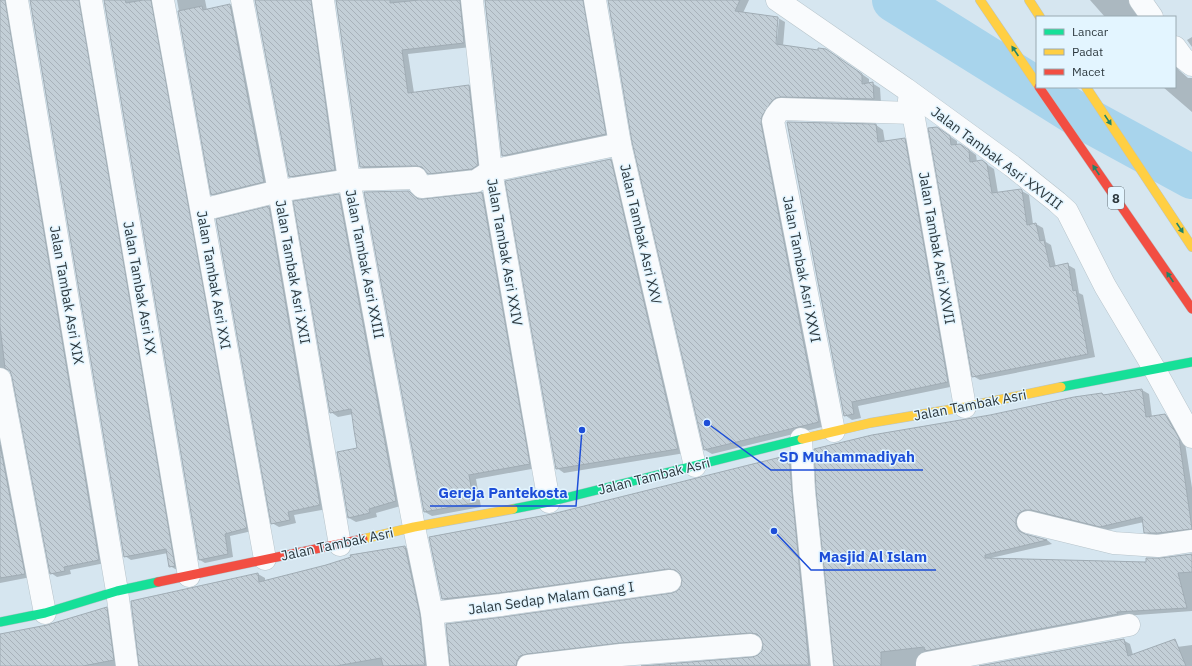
<svg xmlns="http://www.w3.org/2000/svg" width="1192" height="666" font-family="'IBM Plex Sans',sans-serif">
	<defs>
		<pattern id="building-back-hatch" width="6" height="6" patternUnits="userSpaceOnUse"><rect width="6" height="6" fill="#c3cfd7"/><path d="M-1 5l2 2M0 0l6 6M5-1l2 2" fill="none" stroke="#a8b2ba"/></pattern>
	</defs>
	<rect width="100%" height="100%" fill="#d6e6f0"/>
	<g fill="#0003" fill-rule="evenodd">
		<path d="M0 0H11L105 563 70 570 71 574 57 577 51 573 13 376 10 370H4L0 372Z"/>
		<path d="M31 0H81L181 569 177 570 170 566 168 553 131 560 125 556Z"/>
		<path d="M105 0H156L252 531 230 536 233 557 205 563 200 560Z"/>
		<path d="M177 0H205L207 10 230 5 235 8 269 184 217 197 212 194Z"/>
		<path d="M256 0H319L342 173 297 180 290 176Z"/>
		<path d="M337 0H467L471 47 408 54 414 93 469 86 476 91 485 169 436 177 424 169 368 171 361 167Z"/>
		<path d="M486 0H590L613 138 510 160 503 155Z"/>
		<path d="M609 0H749L743 13 778 18 785 22 783 46 833 54 869 79V84L872 83 880 88 881 103 779 105 826 426 712 454 705 450 633 141ZM777 19H779L776 49H774Z"/>
		<path d="M1090 0H1133L1140 17H1105Z"/>
		<path d="M1192 37V47L1187 40Z"/>
		<path d="M1175 64 1179 70 1188 78H1192V112L1163 87H1175Z"/>
		<path d="M876 125 883 130 885 142 905 139 912 143 955 386 858 406 861 418 852 420 845 415Z"/>
		<path d="M945 133 957 141V145L968 149 976 155 977 162 982 161 994 169 998 193 1020 190 1029 195 1033 224H1036L1043 228 1046 242 1051 245 1056 267 1068 265 1075 269 1079 293 1083 295 1095 357 980 380 973 376Z"/>
		<path d="M610 160 618 164 685 453 564 473 557 468Z"/>
		<path d="M409 192 421 200 482 193 489 197 537 468 476 479 481 507 432 516 425 512Z"/>
		<path d="M339 195 346 200 404 505 376 513 377 517 356 522 349 518 338 453 359 449 353 414 338 417 331 412Z"/>
		<path d="M269 207 275 211 327 509 294 515 296 523 279 527 272 523Z"/>
		<path d="M1142 390 1149 394 1152 417 1165 415 1172 419 1185 443 1192 488V533L1152 536 1145 532 1144 522 1108 530H1023L1026 535 1047 540 1052 544 991 558 1147 563 1160 559 1192 555V611L1123 616 922 666H835L990 416 1102 394 1106 396Z"/>
		<path d="M0 418 31 577 0 583Z"/>
		<path d="M789 456 796 460 816 666H654L752 658 759 656 763 651 764 644 762 637 758 636 627 646 523 666H451L672 594 679 591 683 586V579L680 573 676 572 507 596 450 603 443 599 552 515Z"/>
		<path d="M405 547 412 551 432 666H140L258 574 265 578V581Z"/>
		<path d="M106 608 113 612 121 666H0V635L49 626Z"/>
		<path d="M1123 640 1130 644 1133 655 1147 651 1192 645V666H984Z"/>
	</g>
	<g fill="none" stroke-linecap="round" stroke-linejoin="round">
		<path stroke="#a8d4ec" stroke-width="44" d="M894 0 1080 116 1192 177"/>
	</g>
	<g fill="url(#building-back-hatch)" stroke="#a0acb4">
		<path d="M0 0H5L99 560 64 567 65 571 50 574 12 377 10 371 5 368 0 326Z"/>
		<path d="M30 0H79L175 566 169 567 166 549 124 557Z"/>
		<path d="M104 0H125L126 3 143 0H151L247 528 225 534 228 554 199 560Z"/>
		<path d="M255 0H311L335 170 289 177Z"/>
		<path d="M336 0H390V3L419 0H460L464 43 402 50 408 93 469 85 478 165 472 169 428 174 422 167 416 166 360 167Z"/>
		<path d="M485 0H583L606 134 502 156Z"/>
		<path d="M608 0H740L735 11 778 17 776 44 818 50V48L826 49 862 74V84L873 82 874 99 781 97 776 98 772 101 762 116 761 123 819 422 704 450 632 142Z"/>
		<path d="M230 4 264 182 211 195 178 11 202 6 203 10Z"/>
		<path d="M787 122 876 124 878 142 905 138 948 382 852 402 854 414 844 416Z"/>
		<path d="M937 127 950 136 951 145 960 144 969 150 970 162 982 160 987 164 992 193 1021 189 1022 190 1027 225 1036 223 1040 241 1044 240 1050 267 1068 263 1073 291 1076 290 1088 354 972 377 928 128Z"/>
		<path d="M611 159 678 449 556 469 505 181Z"/>
		<path d="M409 191 418 199H423L477 193 482 192 530 464 469 475 474 503 424 512 364 192Z"/>
		<path d="M339 194 396 501 369 509 370 513 348 518 337 452 357 448 354 430 351 409 330 413 293 201Z"/>
		<path d="M269 206 320 505 288 512 290 520 271 524 216 219Z"/>
		<path d="M1142 389 1146 417 1165 414 1179 438 1192 529 1158 533H1144L1142 517 1100 527 1031 510H1025L1019 513 1016 519V525L1019 531 1025 534 1047 540 985 555V558L1146 562V558H1160L1192 554V572L1178 573 1187 608 1117 612 1118 614 925 651 924 647 881 652V666H834L816 490 814 449 872 435 990 415 1074 397 1102 393 1103 395Z"/>
		<path d="M0 445 25 574 0 578Z"/>
		<path d="M789 455 792 492 809 665 641 666 752 657 758 655 762 651 763 644 761 638 757 634 750 633 620 643 527 654 520 656 517 661 516 666H450L446 624 503 617 672 593 677 591 681 586 682 579 680 574 675 570 668 569 499 593 442 599 429 537 552 514Z"/>
		<path d="M405 546 420 615 425 665 383 666 381 658 336 666H139L131 601 258 573 259 582 326 565 351 557 350 555Z"/>
		<path d="M107 607 114 660 83 666H0V634L47 625Z"/>
		<path d="M1124 639 1128 656 1175 639 1186 666H979Z"/>
	</g>
	<g fill="none" stroke-linecap="round" stroke-linejoin="round">
		<defs>
			<g id="street">
				<path d="M17 0 117 591 127 666"/>
				<path d="M91 0 189 576"/>
				<path d="M163 0 265 559"/>
				<path d="M242 0 279 191 340 545"/>
				<path d="M323 0 349 180 414 527 432 613 438 666"/>
				<path d="M472 0 491 171 549 502"/>
				<path d="M595 0 620 144 695 466"/>
				<path d="M777 0 906 89 1012 166 1057 202 1067 211 1105 286 1155 370 1192 437"/>
				<path d="M1140 0 1152 17"/>
				<path d="M1175 47 1183 58 1192 65"/>
				<path d="M909 100 913 113 965 407"/>
				<path d="M202 210 279 191 349 180 416 178 420 185 422 187 476 181 491 171 620 144"/>
				<path d="M0 379 45 613"/>
				<path d="M834 431 773 121 776 115 781 109 913 113"/>
				<path d="M801 439 804 491 822 666"/>
				<path d="M1028 522 1114 543 1158 546 1192 541"/>
				<path d="M432 613 501 605 670 581"/>
				<path d="M528 666 621 655 751 645"/>
				<path d="M927 666V663L1129 625"/>
			</g>
			<g id="fast">
				<path d="M1061 387 1192 362"/>
				<path d="M513 509 549 502 802 439"/>
				<path d="M0 622 45 613 117 591 158 582"/>
			</g>
			<g id="slow">
				<path d="M980 0 1037 84"/>
				<path d="M1029 0 1040 17"/>
				<path d="M1086 87 1192 247"/>
				<path d="M802 439 870 423 965 407 1061 387"/>
				<path d="M363 539 414 527 513 509"/>
			</g>
			<g id="jam">
				<path d="M1039 87 1192 309"/>
				<path d="M158 582 363 539"/>
			</g>
		</defs>
		<use href="#street" stroke="#b7c4cb" stroke-width="23"/>
		<use href="#fast" stroke="#b7c4cb" stroke-width="10"/>
		<use href="#slow" stroke="#b7c4cb" stroke-width="10"/>
		<use href="#jam" stroke="#b7c4cb" stroke-width="10"/>
		<use href="#street" stroke="#f9fbfd" stroke-width="22"/>
		<use href="#fast" stroke="#16e098" stroke-width="9"/>
		<use href="#slow" stroke="#ffcf43" stroke-width="9"/>
		<use href="#jam" stroke="#f24e42" stroke-width="9"/>
	</g>
	<defs><path id="oneway-solid" d="M-6-.8H1V-3.2L6.5 0L1 3.2V.8H-6Z"/></defs>
	<g fill="#238467">
		<use href="#oneway-solid" transform="translate(1015 51) rotate(-124)"/>
		<use href="#oneway-solid" transform="translate(1108 120) rotate(56)"/>
		<use href="#oneway-solid" transform="translate(1096 170) rotate(-124)"/>
		<use href="#oneway-solid" transform="translate(1180 228) rotate(56)"/>
		<use href="#oneway-solid" transform="translate(1170 277) rotate(-124)"/>
	</g>
	<g text-anchor="middle" dominant-baseline="central" stroke-width="3" stroke-linejoin="round" paint-order="stroke">
		<rect fill="#e3f5ff" stroke="#647179" stroke-width="1" x="1108" y="187" width="16" height="22" rx="3"/>
		<g font-size="13" font-weight="bold" fill="#2d393f">
			<text x="1116" y="198">8</text>
		</g>
		<g font-size="14" fill="#2d393f" stroke="#e3f5ff">
			<text transform="translate(997 158) rotate(37)">Jalan Tambak Asri XXVIII</text>
			<text transform="translate(641 234) rotate(77)">Jalan Tambak Asri XXV</text>
			<text transform="translate(937 248) rotate(80)">Jalan Tambak Asri XXVII</text>
			<text transform="translate(505 252) rotate(80)">Jalan Tambak Asri XXIV</text>
			<text transform="translate(365 264) rotate(79)">Jalan Tambak Asri XXIII</text>
			<text transform="translate(802 269) rotate(79)">Jalan Tambak Asri XXVI</text>
			<text transform="translate(293 272) rotate(80)">Jalan Tambak Asri XXII</text>
			<text transform="translate(214 280) rotate(80)">Jalan Tambak Asri XXI</text>
			<text transform="translate(140 288) rotate(80)">Jalan Tambak Asri XX</text>
			<text transform="translate(67 295) rotate(80)">Jalan Tambak Asri XIX</text>
			<text transform="translate(970 405) rotate(-11)">Jalan Tambak Asri</text>
			<text transform="translate(654 476) rotate(-14)">Jalan Tambak Asri</text>
			<text transform="translate(337 544) rotate(-12)">Jalan Tambak Asri</text>
			<text transform="translate(551 598) rotate(-8)">Jalan Sedap Malam Gang I</text>
		</g>
	</g>
	<path fill="none" stroke="#1d4ed8" stroke-width="1.5" d="M707 423L771 470H923M582 430L576 506H430M774 531L811 570H936"/>
	<g fill="#1d4ed8" stroke="#e3f5ff" stroke-width="1.5">
		<circle cx="707" cy="423" r="4"/>
		<circle cx="582" cy="430" r="4"/>
		<circle cx="774" cy="531" r="4"/>
	</g>
	<g font-size="15" text-anchor="middle" font-weight="bold" fill="#1d4ed8" stroke="#e3f5ff" stroke-width="3" stroke-linejoin="round" paint-order="stroke">
		<text x="847" y="462">SD Muhammadiyah</text>
		<text x="503" y="498">Gereja Pantekosta</text>
		<text x="873" y="562">Masjid Al Islam</text>
	</g>
	<rect x="1036" y="16" width="140" height="72" fill="#e3f5ff" stroke="#9aaab2"/>
	<rect x="1044" y="29" width="20" height="6" fill="#16e098" stroke="#9aaab2"/>
	<text x="1072" y="36" font-size="12" fill="#2d393f">Lancar</text>
	<rect x="1044" y="49" width="20" height="6" fill="#ffcf43" stroke="#9aaab2"/>
	<text x="1072" y="56" font-size="12" fill="#2d393f">Padat</text>
	<rect x="1044" y="69" width="20" height="6" fill="#f24e42" stroke="#9aaab2"/>
	<text x="1072" y="76" font-size="12" fill="#2d393f">Macet</text>
</svg>
